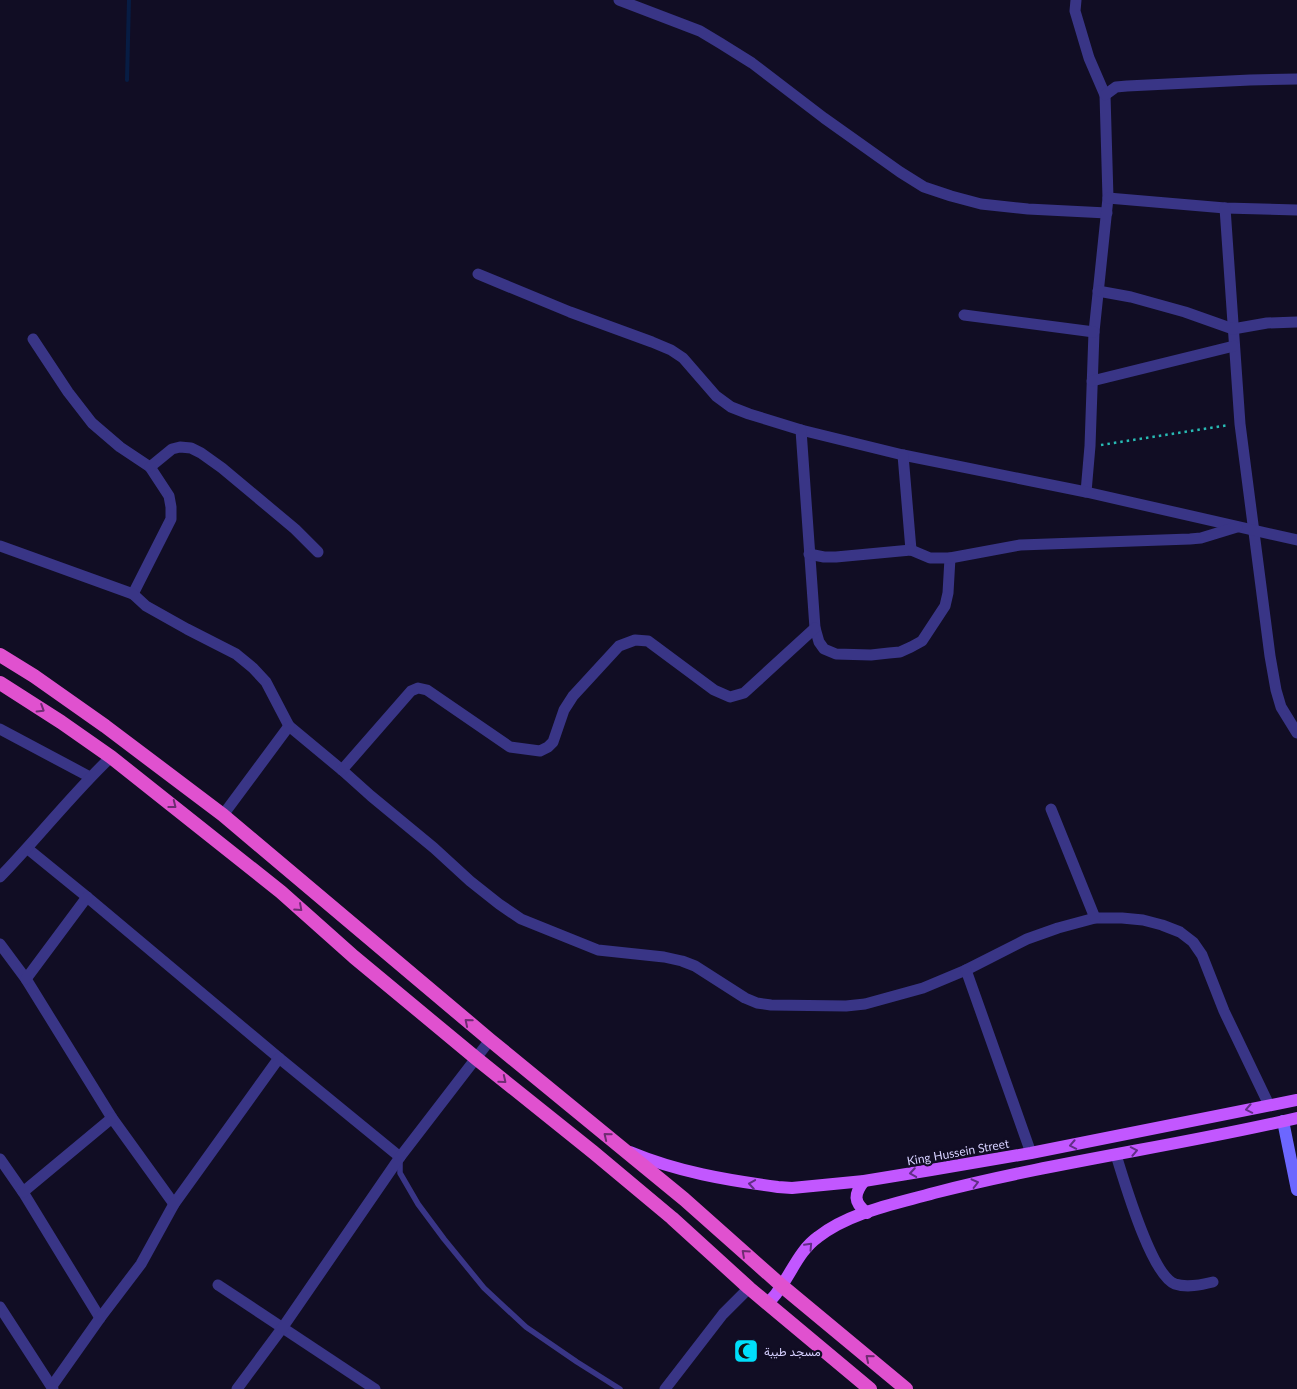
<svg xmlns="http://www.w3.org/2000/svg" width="1297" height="1389" font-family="Lato,Vazirmatn,sans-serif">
	<rect width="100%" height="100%" fill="#110d24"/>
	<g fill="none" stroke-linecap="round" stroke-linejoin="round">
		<path stroke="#071c43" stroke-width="4" d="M127 80 129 0"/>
		<path stroke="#28bbb4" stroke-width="2.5" stroke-dasharray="2.5 4" stroke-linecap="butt" d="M1101 445 1229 425"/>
		<path stroke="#393586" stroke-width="5.5" d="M400 1160V1173L418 1204 444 1239 484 1288 526 1327 577 1362 620 1389"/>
		<g stroke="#393586" stroke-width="11">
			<path d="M619 0 700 31 720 43 752 63 824 118 900 172 924 187 951 196 981 204 1028 209 1107 213"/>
			<path d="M1076 0 1075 11 1089 58 1105 95 1108 198 1094 332 1090 446 1086 492"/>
			<path d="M1105 95 1116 87 1127 86 1250 80 1297 79"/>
			<path d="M1108 198 1225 208 1297 210"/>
			<path d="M1225 208 1240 424 1270 656 1276 690 1281 707 1297 733"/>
			<path d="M478 274 570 312 652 342 671 350 683 358 716 396 731 407 749 414 801 430 903 455 1086 492 1297 540"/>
			<path d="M1098 291 1131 297 1185 312 1233 329 1267 323 1297 322"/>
			<path d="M964 315 1094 332"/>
			<path d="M33 339 68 392 92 423 120 447 150 467 169 496 171 507V519L133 594"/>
			<path d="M1092 381 1234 346"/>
			<path d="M801 430 815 628 819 642 824 649 836 654 871 655 889 653 900 652 911 647 922 641 945 606 948 593 950 558"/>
			<path d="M903 455 911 550"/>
			<path d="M150 467 172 449 180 447 191 448 201 453 222 468 295 529 318 552"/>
			<path d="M0 546 133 594 146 606 187 629 236 654 253 668 266 682 289 726 342 770 371 796 434 848 470 881 499 904 521 919 598 950 664 957 682 961 695 966 745 998 757 1003 771 1005 846 1006 865 1004 923 988 966 970 1027 939 1058 928 1095 918H1122L1143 920 1162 925 1180 932 1193 942 1202 955 1224 1011 1269 1105"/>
			<path d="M809 554 824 557H836L911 550 930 558H950L1020 545 1190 539 1201 538 1237 527"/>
			<path d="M0 729 90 777"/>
			<path d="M342 770 411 691 418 688 427 690 510 747 540 751 548 747 553 742 564 710 573 696 619 646 635 640 648 641 714 690 730 697 744 693 815 628"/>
			<path d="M1051 809 1095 918"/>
			<path d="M223 815 289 726"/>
			<path d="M28 849 87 897 279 1058 400 1157"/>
			<path d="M0 877C38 838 72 794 111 757"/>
			<path d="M0 944 26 979 112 1118 174 1204"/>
			<path d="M966 970 1031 1153"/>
			<path d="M26 979 87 897"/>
			<path d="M1116 1155C1124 1180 1151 1275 1175 1284 1187 1288 1201 1285 1213 1282"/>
			<path d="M0 1159 23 1192 100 1318"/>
			<path d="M23 1192 112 1118"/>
			<path d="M218 1285 375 1389"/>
			<path d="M0 1307 53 1389"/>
			<path d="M52 1386 100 1318 141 1264 174 1204 279 1058"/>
			<path d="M237 1389 283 1327 400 1157 490 1040"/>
			<path d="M665 1389 723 1314 749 1288"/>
		</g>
		<path stroke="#6c67ff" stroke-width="12" d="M1283 1121 1297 1190"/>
		<g stroke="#c257ff" stroke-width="12">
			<path d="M630 1152C678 1172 726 1180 778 1187L792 1188 864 1181 931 1170 1031 1153 1297 1100"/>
			<path d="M864 1181C854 1194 853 1202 867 1213"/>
			<path d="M768 1303C773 1298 778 1292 782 1285 793 1269 801 1249 818 1237 850 1212 895 1204 934 1193 1054 1162 1177 1146 1297 1118"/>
		</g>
		<g stroke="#e051cf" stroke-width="14">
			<path d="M0 655 34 676 105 726 223 815 490 1040 684 1199 782 1286 906 1389"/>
			<path d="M0 683 61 722 111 757 281 892 354 957 477 1059 593 1152 672 1218 749 1288 870 1389"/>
		</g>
	</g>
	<defs><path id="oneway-chevron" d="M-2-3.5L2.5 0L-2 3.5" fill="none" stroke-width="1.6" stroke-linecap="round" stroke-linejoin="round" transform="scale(1.25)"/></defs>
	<g stroke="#6e2c71">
		<use href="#oneway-chevron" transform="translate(41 709) rotate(32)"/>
		<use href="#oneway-chevron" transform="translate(173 805) rotate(38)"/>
		<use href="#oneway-chevron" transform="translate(299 908) rotate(42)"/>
		<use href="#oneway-chevron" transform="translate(468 1022) rotate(-140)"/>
		<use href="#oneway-chevron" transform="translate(503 1080) rotate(39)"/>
		<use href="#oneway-chevron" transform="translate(607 1136) rotate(-141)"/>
		<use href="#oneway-chevron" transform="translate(745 1253) rotate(-138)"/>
		<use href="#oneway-chevron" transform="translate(869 1358) rotate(-140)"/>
	</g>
	<g stroke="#612e87">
		<use href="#oneway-chevron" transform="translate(1249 1109) rotate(169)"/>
		<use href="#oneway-chevron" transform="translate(1073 1145) rotate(169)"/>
		<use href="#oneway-chevron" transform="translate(1134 1151) rotate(-11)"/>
		<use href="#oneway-chevron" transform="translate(913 1173) rotate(171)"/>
		<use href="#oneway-chevron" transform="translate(975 1183) rotate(-14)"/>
		<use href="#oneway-chevron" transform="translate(752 1184) rotate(-171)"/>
		<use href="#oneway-chevron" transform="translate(809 1246) rotate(-47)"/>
	</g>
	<defs>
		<symbol id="mosque-square" viewBox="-11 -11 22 22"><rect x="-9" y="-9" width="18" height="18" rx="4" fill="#00dffb" stroke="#110d24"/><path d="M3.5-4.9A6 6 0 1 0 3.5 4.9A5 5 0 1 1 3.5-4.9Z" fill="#111"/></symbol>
	</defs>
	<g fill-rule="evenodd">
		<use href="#mosque-square" x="732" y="1337" width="28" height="28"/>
	</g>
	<g text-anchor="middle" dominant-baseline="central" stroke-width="4.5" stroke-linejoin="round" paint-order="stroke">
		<g font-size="12" fill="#d6d0ff" stroke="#110d24">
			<text transform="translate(958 1152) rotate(-10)">King Hussein Street</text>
		</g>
		<g font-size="12" fill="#d6d0ff" stroke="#110d24" text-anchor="start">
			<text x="764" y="1351">مسجد طيبة</text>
		</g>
	</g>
</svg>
